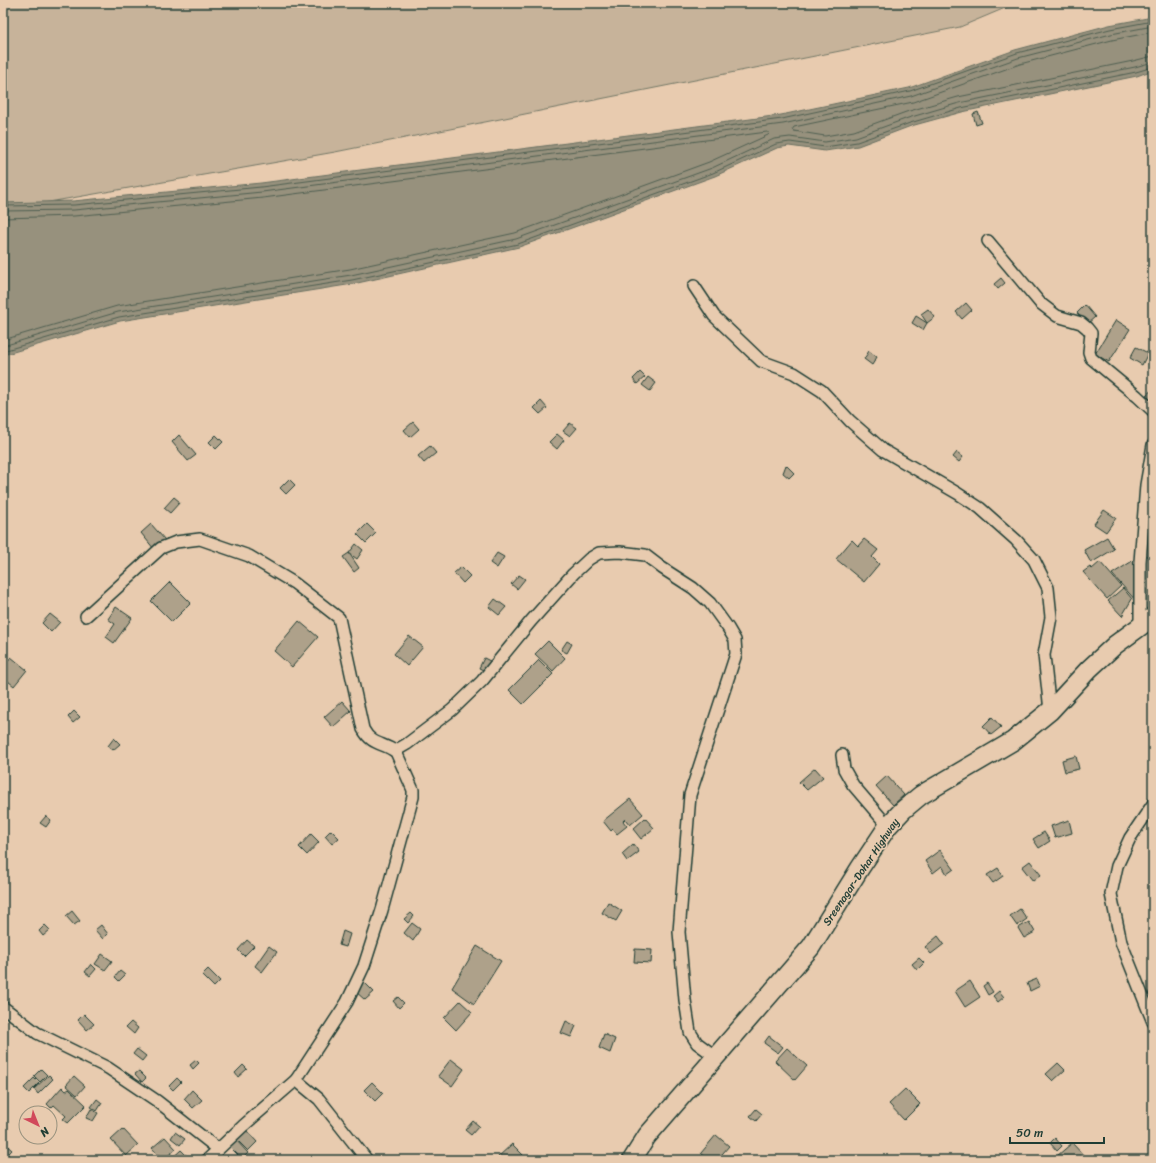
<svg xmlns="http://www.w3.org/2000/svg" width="1156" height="1163" font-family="Sriracha,sans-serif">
	<rect width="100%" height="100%" fill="#e8cbaf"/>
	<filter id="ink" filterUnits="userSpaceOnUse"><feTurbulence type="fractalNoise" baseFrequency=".025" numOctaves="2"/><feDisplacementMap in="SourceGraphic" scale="8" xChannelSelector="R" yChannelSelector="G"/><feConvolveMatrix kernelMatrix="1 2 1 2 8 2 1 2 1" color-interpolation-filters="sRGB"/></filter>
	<g filter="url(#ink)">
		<path fill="#c7b39a" stroke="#737867" d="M3 3H1017L960 27 335 152 3 210Z"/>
		<path fill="#97917d" stroke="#676f60" d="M1153 17V70L1137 76 962 112 911 126 858 146 825 151 789 146 777 148 715 176 519 247 353 284 120 321 3 355V203L73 201 261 183 781 115 909 88 1015 50 1109 25Z"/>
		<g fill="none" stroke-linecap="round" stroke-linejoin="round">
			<g stroke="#4f5f51" stroke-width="1">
				<path d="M1153 32 1112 40 1020 64 913 102 794 127 792 130 794 131 825 136 854 131 906 112 958 97 1133 61 1153 56"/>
				<path d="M3 206 74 205 261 187 782 119 910 91 1017 53 1110 29 1153 21"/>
				<path d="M3 211 74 210 262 192 783 124 911 96 1018 58 1111 34 1153 26"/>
				<path d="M3 218 74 216 263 198 767 132 770 133 768 135 709 162 515 233 350 269 117 306 3 340"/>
				<path d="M3 346 118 312 351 275 516 239 712 168 774 139 790 137 825 142 856 137 908 118 959 103 1135 67 1153 62"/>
				<path d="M3 351 119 317 352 280 518 244 713 173 776 144 790 142 825 147 857 142 910 123 961 108 1136 72 1153 67"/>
			</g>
		</g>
		<g fill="#aea18a" stroke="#1f3d34">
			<path d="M978 112 982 123 976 125 973 114Z"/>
			<path d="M1001 278 1005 283 998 289 994 284Z"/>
			<path d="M966 303 972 310 962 319 956 312Z"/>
			<path d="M1085 305 1095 317 1087 324 1077 313Z"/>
			<path d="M928 309 935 317 927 323 921 314Z"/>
			<path d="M916 316 927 323 923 330 912 323Z"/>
			<path d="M1116 320 1130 329 1109 362 1095 354Z"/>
			<path d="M1136 347 1148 353 1142 365 1130 358Z"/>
			<path d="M869 351 877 357 872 365 864 359Z"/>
			<path d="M640 372 645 377 637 384 633 379Z"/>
			<path d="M648 377 656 383 650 391 642 385Z"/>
			<path d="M1153 389V402L1146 395Z"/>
			<path d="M541 401 547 408 540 414 534 408Z"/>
			<path d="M413 422 419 429 410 437 404 430Z"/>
			<path d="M570 423 577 428 570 436 563 431Z"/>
			<path d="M557 434 564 440 557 449 549 442Z"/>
			<path d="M179 435 196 455 188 461 172 442Z"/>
			<path d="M216 435 223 442 216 449 209 442Z"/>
			<path d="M430 446 436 453 424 463 418 456Z"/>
			<path d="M957 452 963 457 959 462 953 457Z"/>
			<path d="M786 465 794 473 789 478 783 473Z"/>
			<path d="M289 479 295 485 286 494 280 488Z"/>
			<path d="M174 497 180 502 170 513 164 508Z"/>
			<path d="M1104 510 1116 518 1106 532 1094 524Z"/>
			<path d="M151 524 165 540 154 549 141 533Z"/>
			<path d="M367 524 376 533 366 543 357 534Z"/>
			<path d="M1107 537 1114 549 1091 563 1084 550Z"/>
			<path d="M864 539 878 550 872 557 879 564 864 582 836 559 852 540 858 546Z"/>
			<path d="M356 544 363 550 357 559 349 553Z"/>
			<path d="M349 553 359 568 354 572 343 557Z"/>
			<path d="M497 553 504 557 497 568 490 563Z"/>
			<path d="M1134 560 1137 602 1112 574Z"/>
			<path d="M1100 562 1121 586 1107 599 1083 572 1090 567 1092 569Z"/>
			<path d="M461 567 470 576 463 583 454 573Z"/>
			<path d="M519 575 525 579 517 589 511 584Z"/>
			<path d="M170 582 191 603 172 622 151 601Z"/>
			<path d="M1123 588 1132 599 1122 616 1108 601Z"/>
			<path d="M495 599 506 607 499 615 489 607Z"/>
			<path d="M116 607 132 618 114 643 106 637 115 624 108 619Z"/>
			<path d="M50 614 60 622 51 632 42 623Z"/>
			<path d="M299 621 318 637 292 667 274 651Z"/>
			<path d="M409 636 423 647 407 666 394 654Z"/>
			<path d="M548 641 565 658 553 671 535 654Z"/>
			<path d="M567 641 572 644 567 653 561 650Z"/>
			<path d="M11 657 27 670 14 686 3 677V667Z"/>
			<path d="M484 658 492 662 487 672 479 668Z"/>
			<path d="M539 660 553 674 523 704 509 690Z"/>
			<path d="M342 701 351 711 333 727 324 717Z"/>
			<path d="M74 711 80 717 73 723 68 717Z"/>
			<path d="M992 717 1001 727 991 735 983 726Z"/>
			<path d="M114 738 120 744 113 750 108 746Z"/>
			<path d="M1076 756 1079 769 1065 772 1062 760Z"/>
			<path d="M815 768 823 777 807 790 799 782Z"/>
			<path d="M887 776 904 795 893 805 876 786Z"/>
			<path d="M630 799 643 814 630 825 625 819 623 821 627 826 617 834 613 829 611 831 603 821Z"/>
			<path d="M46 816 51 820 46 827 40 823Z"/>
			<path d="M645 818 654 828 641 839 633 829Z"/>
			<path d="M1069 820 1072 833 1055 838 1051 826Z"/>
			<path d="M331 830 339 838 332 844 325 836Z"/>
			<path d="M1044 832 1050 841 1039 848 1033 839Z"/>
			<path d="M311 834 319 842 307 855 299 847Z"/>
			<path d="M633 844 639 852 627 861 622 854Z"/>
			<path d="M940 850 954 869 947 874 942 866 933 873 925 861Z"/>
			<path d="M1030 861 1041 875 1033 881 1022 867Z"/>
			<path d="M998 868 1003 876 993 883 987 875Z"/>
			<path d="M608 902 622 911 616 921 602 913Z"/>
			<path d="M1020 909 1027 919 1017 926 1010 916Z"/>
			<path d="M72 911 80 921 74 925 66 916Z"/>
			<path d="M411 913 414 916 408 923 404 919Z"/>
			<path d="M1029 922 1035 932 1024 938 1018 928Z"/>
			<path d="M412 923 420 929 413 941 404 933Z"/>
			<path d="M45 925 50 930 43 936 39 931Z"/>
			<path d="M101 925 108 934 103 939 95 930Z"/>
			<path d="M343 931 350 934 346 947 339 945Z"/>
			<path d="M938 936 944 944 931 954 925 947Z"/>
			<path d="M247 940 254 946 244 956 238 950Z"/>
			<path d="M269 946 277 952 262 972 255 966Z"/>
			<path d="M477 946 501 961 474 1004 452 988Z"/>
			<path d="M635 949 652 950 651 963 634 962Z"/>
			<path d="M102 954 112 961 105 970 95 964Z"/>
			<path d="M919 958 924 963 917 970 912 964Z"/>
			<path d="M91 964 96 969 90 976 85 972Z"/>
			<path d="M208 969 220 981 214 987 202 975Z"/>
			<path d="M120 971 125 975 119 981 115 977Z"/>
			<path d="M1037 979 1040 986 1030 991 1027 983Z"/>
			<path d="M970 981 980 997 965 1007 955 991Z"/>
			<path d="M364 982 374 992 365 1000 355 991Z"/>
			<path d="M987 983 993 992 988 995 983 986Z"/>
			<path d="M999 991 1004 997 998 1002 993 996Z"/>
			<path d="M398 997 404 1003 399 1008 393 1001Z"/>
			<path d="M460 1001 472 1012 456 1030 444 1018Z"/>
			<path d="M84 1014 94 1024 87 1030 78 1020Z"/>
			<path d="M566 1021 576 1026 571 1037 561 1033Z"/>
			<path d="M131 1022 138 1028 134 1034 126 1027Z"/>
			<path d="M604 1034 615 1039 610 1053 599 1048Z"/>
			<path d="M769 1036 783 1047 778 1053 764 1043Z"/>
			<path d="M787 1048 807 1066 795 1080 775 1061Z"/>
			<path d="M137 1049 146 1056 142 1061 133 1054Z"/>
			<path d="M451 1059 464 1069 452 1086 438 1076Z"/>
			<path d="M196 1060 199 1063 193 1069 190 1065Z"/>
			<path d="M1058 1063 1065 1070 1053 1081 1046 1074Z"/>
			<path d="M243 1065 247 1069 238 1077 235 1073Z"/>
			<path d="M41 1069 47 1075 40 1082 34 1076Z"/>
			<path d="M139 1071 146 1078 142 1082 135 1074Z"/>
			<path d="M49 1075 53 1079 38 1094 34 1089Z"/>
			<path d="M74 1076 85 1086 77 1095 66 1085Z"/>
			<path d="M34 1078 39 1083 29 1093 24 1088Z"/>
			<path d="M177 1078 181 1082 173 1090 169 1086Z"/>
			<path d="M372 1082 383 1093 375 1101 364 1090Z"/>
			<path d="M62 1087 66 1091 69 1089 86 1105 68 1123 63 1119 66 1116 54 1105 51 1108 47 1104Z"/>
			<path d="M905 1089 920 1104 904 1120 889 1104Z"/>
			<path d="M192 1090 202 1100 193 1108 184 1099Z"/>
			<path d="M97 1099 102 1103 97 1111 91 1107Z"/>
			<path d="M91 1109 98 1113 93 1121 86 1118Z"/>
			<path d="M756 1109 762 1114 756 1121 750 1116Z"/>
			<path d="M473 1121 479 1126 471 1135 465 1130Z"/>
			<path d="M123 1129 138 1145 126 1156 111 1140Z"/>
			<path d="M245 1129 257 1142 248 1151 235 1138Z"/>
			<path d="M175 1132 185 1139 180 1145 171 1138Z"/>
			<path d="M716 1135 729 1146 717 1160H709L701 1153Z"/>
			<path d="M165 1137 176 1149 163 1160 152 1148Z"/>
			<path d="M1055 1138 1062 1146 1057 1151 1050 1143Z"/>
			<path d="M236 1140 248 1153 242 1159 229 1146Z"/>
			<path d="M3 1142 12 1150 4 1158 3 1157Z"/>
			<path d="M1072 1143 1086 1158 1084 1160H1061L1057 1156Z"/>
			<path d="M512 1144 523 1155 518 1160H501L498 1157Z"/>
			<path d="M181 1150 189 1158 187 1160H170Z"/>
		</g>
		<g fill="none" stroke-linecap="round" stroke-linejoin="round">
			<defs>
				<g id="street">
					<path d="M988 241 1040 303 1057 316 1081 323 1087 328 1091 333 1089 352 1091 358 1137 396 1153 411"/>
					<path d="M694 286 714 316 761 361 794 373 822 391 850 421 883 450 957 493 980 508 1016 540 1034 560 1048 588 1051 617 1044 655 1050 711"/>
					<path d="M86 616 161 548 176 542 200 539 249 556 294 583 339 618 363 729C372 746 383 742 396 752L413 790V797L382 910 364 966 347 1002 296 1080"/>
					<path d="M1140 626V562L1146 485 1153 445"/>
					<path d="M395 751 407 744 452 710 482 681 531 621 573 574 589 559 599 553 620 552 645 555 662 568 693 588 710 603 728 628 735 640 736 654 690 795 679 932 685 1000 690 1032 697 1043 716 1057"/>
					<path d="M842 755 844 769 853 785 888 826"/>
					<path d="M1153 804 1130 838 1117 866 1111 894 1121 942 1153 1022"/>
					<path d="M3 1007 37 1033 108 1068 157 1101 218 1149"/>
					<path d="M207 1160 243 1126 296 1080 319 1099 367 1160"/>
				</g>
				<path id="primary" d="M632 1160 647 1136 811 947 860 868 888 826 903 810 921 795 1013 741 1050 711 1089 669 1115 645 1153 617"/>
			</defs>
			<use href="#street" stroke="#1f3d34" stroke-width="14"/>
			<use href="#primary" stroke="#1f3d34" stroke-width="21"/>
			<use href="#street" stroke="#e8cbaf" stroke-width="11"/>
			<use href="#primary" stroke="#e8cbaf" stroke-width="18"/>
		</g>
	</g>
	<g text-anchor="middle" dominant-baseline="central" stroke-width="3.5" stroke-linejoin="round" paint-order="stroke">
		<g font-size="11" fill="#1f3d34" stroke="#e8cbaf">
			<text transform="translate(861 872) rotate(-56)">Sreenagar-Dohar Highway</text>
		</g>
	</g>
	<rect width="1156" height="1163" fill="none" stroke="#e8cbaf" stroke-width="16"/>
	<rect x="8" y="8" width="1140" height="1147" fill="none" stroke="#1f3d34" stroke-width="1.5" filter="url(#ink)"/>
	<g transform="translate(38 1125) rotate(137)"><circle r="19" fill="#e8cbaf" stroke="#98927e"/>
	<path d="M0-3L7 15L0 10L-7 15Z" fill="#d1495b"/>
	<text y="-6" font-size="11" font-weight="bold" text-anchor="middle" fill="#1f3d34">N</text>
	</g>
	<path d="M1010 1137v6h94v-6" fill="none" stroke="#1f3d34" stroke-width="2"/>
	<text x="1016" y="1137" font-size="12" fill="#1f3d34" stroke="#e8cbaf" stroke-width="3" paint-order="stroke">50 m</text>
</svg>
